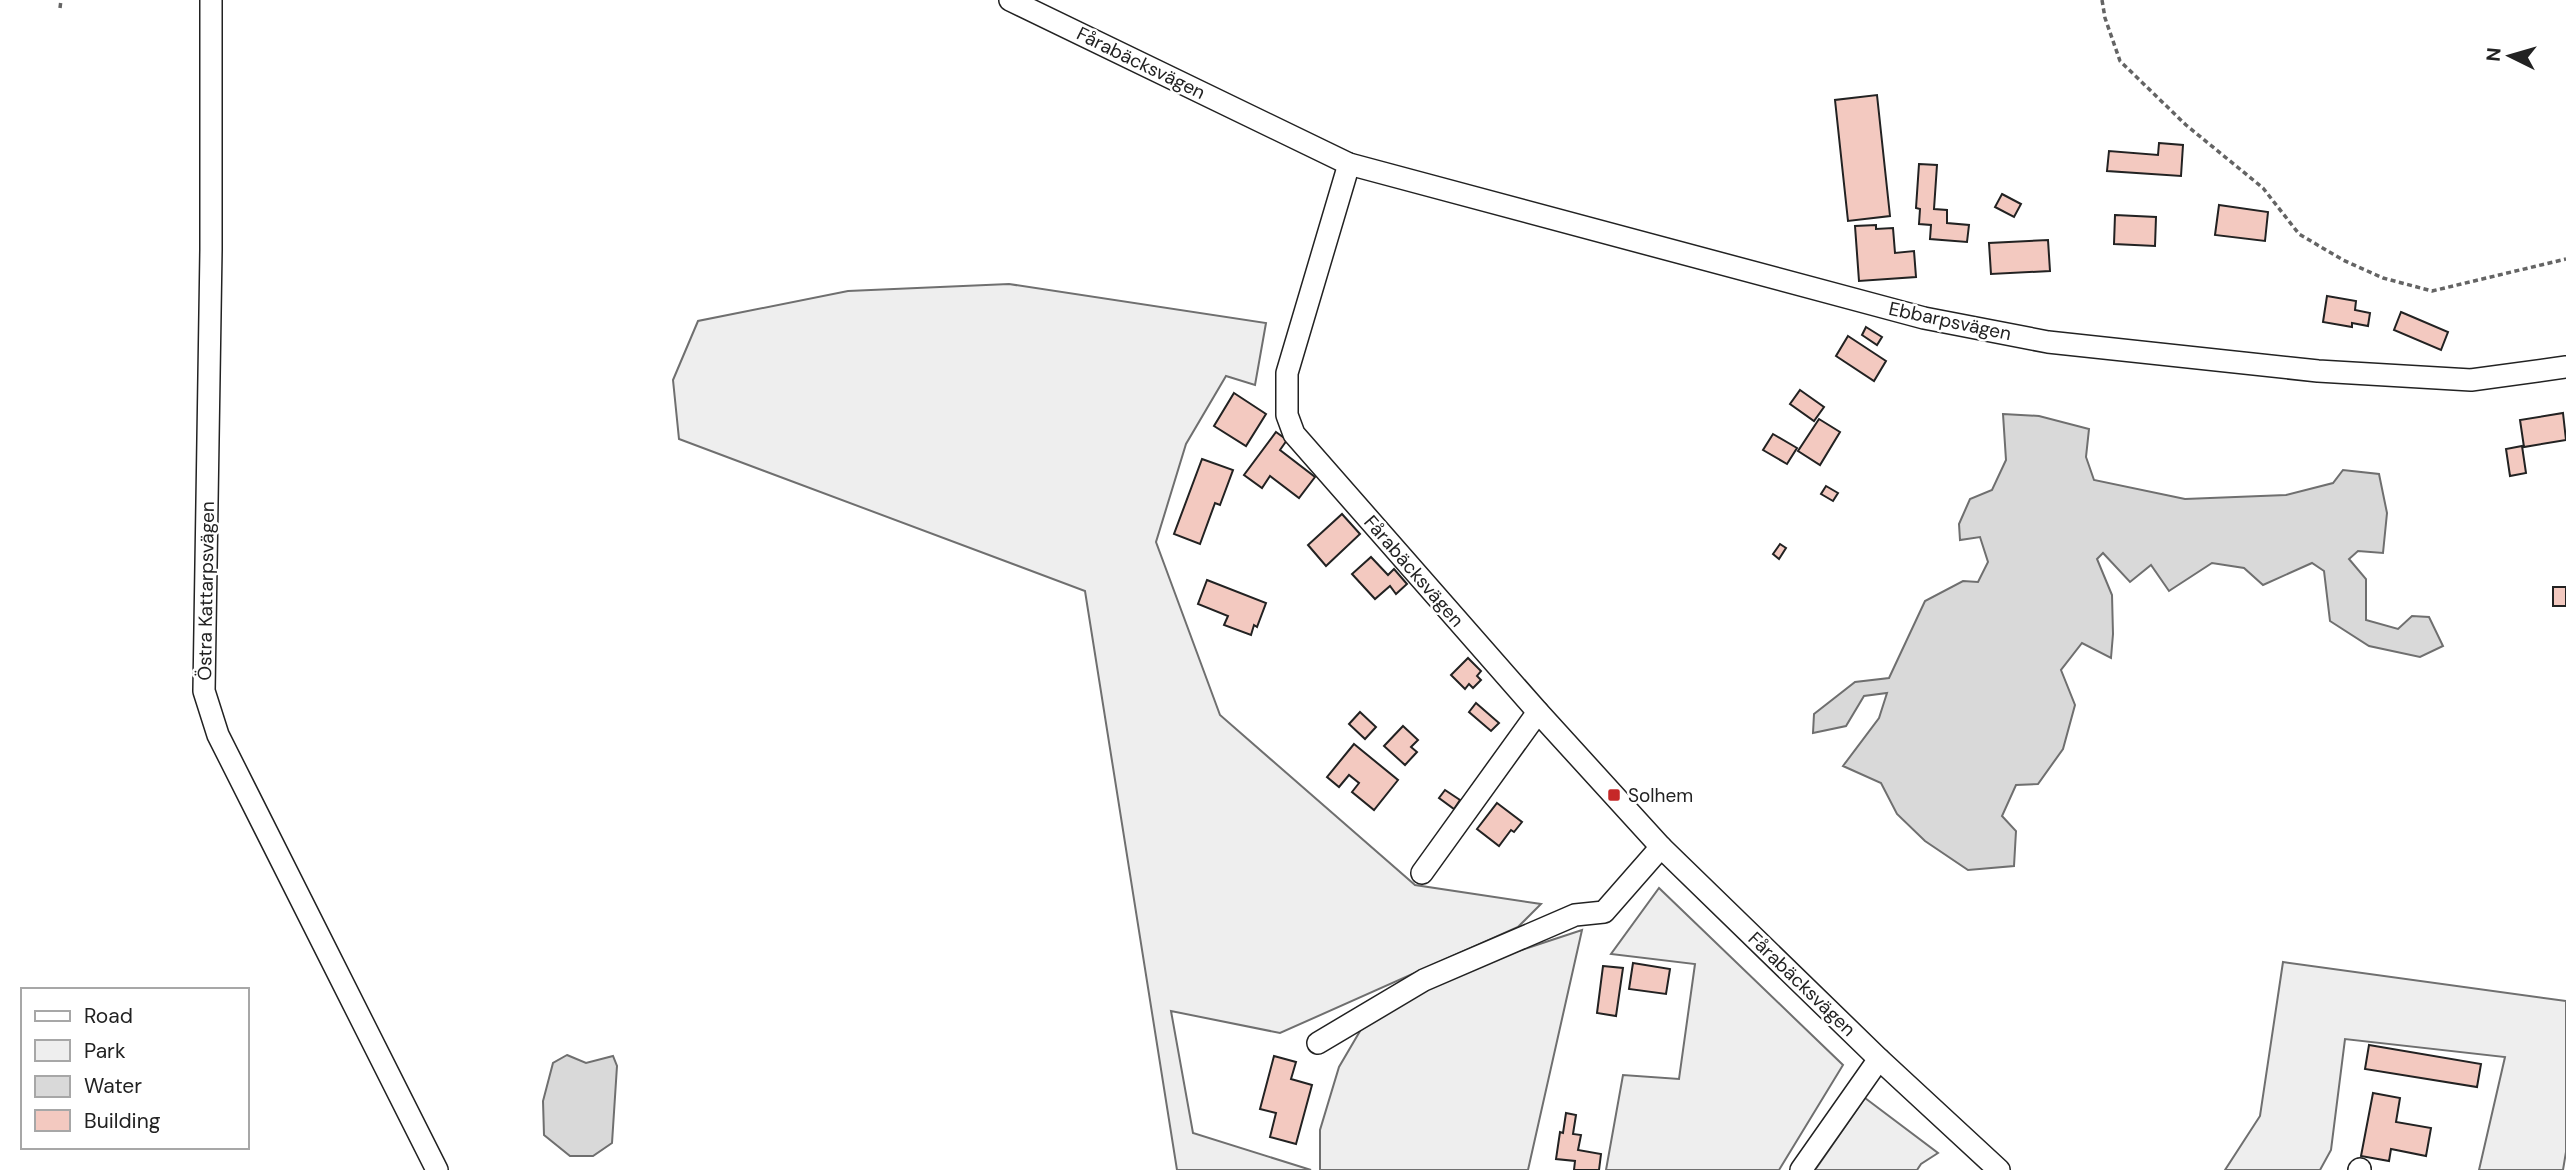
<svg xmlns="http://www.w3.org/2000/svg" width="2566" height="1170" font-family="'DM Sans',sans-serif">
	<rect width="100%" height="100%" fill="#fff"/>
	<g fill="#eee" stroke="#6f6f6f" stroke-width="2">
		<path d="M1009 284 1266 323 1255 385 1226 376 1186 444 1156 542 1220 715 1415 885 1541 904 1518 927 1280 1033 1171 1011 1193 1133 1311 1170H1177L1085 591 679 439 673 380 698 321 848 291Z"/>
		<path d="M1659 888 1843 1065 1779 1170H1606L1623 1075 1679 1079 1695 964 1611 954Z"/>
		<path d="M1582 930 1528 1170H1320V1130L1339 1067 1370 1014 1485 962Z"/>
		<path d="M2283 962 2566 1001V1152L2563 1170H2479L2505 1057 2345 1039 2331 1150 2320 1170H2225L2260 1116Z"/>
		<path d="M1865 1098 1938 1153 1921 1164 1917 1170H1815Z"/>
	</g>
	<g fill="#d9d9d9" stroke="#6f6f6f" stroke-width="2">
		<path d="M2003 414 2039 416 2089 429 2086 457 2094 480 2185 499 2286 495 2333 483 2343 470 2379 474 2387 513 2383 553 2358 551 2349 559 2366 579V620L2398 629 2412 616 2429 617 2443 646 2420 657 2369 646 2330 621 2324 571 2312 563 2263 585 2244 568 2212 563 2169 591 2151 565 2130 582 2103 553 2097 559 2112 595 2113 634 2111 658 2082 643 2061 670 2075 705 2063 749 2038 784 2016 785 2002 816 2016 831 2014 866 1968 870 1925 841 1897 814 1881 783 1843 766 1879 718 1887 693 1864 696 1846 726 1813 733 1814 714 1855 682 1889 678 1925 601 1963 581 1978 582 1988 562 1980 537 1960 540 1959 524 1970 499 1992 490 2006 460Z"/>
		<path d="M567 1055 586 1063 613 1056 617 1066 612 1143 593 1156H570L544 1135 543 1101 553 1063Z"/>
	</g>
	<g fill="#f3c9c0" stroke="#222" stroke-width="2">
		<path d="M1877 95 1890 216 1848 221 1835 100Z"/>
		<path d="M2159 143 2183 145 2181 176 2107 171 2109 151 2158 155Z"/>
		<path d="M1919 164 1937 165 1934 209 1947 210V223L1969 225 1967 242 1930 239 1931 225 1919 224 1920 209 1916 208Z"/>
		<path d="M2002 194 2021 204 2014 217 1995 207Z"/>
		<path d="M2219 205 2268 212 2265 241 2215 235Z"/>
		<path d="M2115 215 2156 217 2155 246 2114 244Z"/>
		<path d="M1876 225V229L1893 228 1895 253 1914 251 1916 277 1859 281 1855 226Z"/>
		<path d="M2048 240 2050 271 1991 274 1989 243Z"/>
		<path d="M2327 296 2356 301 2355 310 2370 313 2368 326 2352 323V327L2323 322Z"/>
		<path d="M2401 312 2448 332 2441 350 2394 330Z"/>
		<path d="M1866 327 1882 337 1877 345 1862 335Z"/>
		<path d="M1848 336 1886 361 1874 381 1836 356Z"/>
		<path d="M1800 390 1824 407 1814 421 1790 404Z"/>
		<path d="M1234 393 1266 414 1246 446 1214 426Z"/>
		<path d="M2563 413 2566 440 2524 447 2520 420Z"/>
		<path d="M1819 419 1840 432 1820 465 1798 451Z"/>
		<path d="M1276 432 1287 440 1280 450 1315 477 1299 498 1270 476 1262 488 1244 475Z"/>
		<path d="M1773 434 1797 448 1787 464 1763 450Z"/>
		<path d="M2522 446 2526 473 2510 476 2506 449Z"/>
		<path d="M1202 459 1233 470 1220 505 1215 503 1200 544 1174 534Z"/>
		<path d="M1826 486 1838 493 1833 501 1821 494Z"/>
		<path d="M1342 514 1360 534 1326 566 1308 545Z"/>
		<path d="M1780 544 1786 548 1779 559 1773 554Z"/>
		<path d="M1371 557 1388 575 1394 569 1407 584 1396 594 1390 586 1375 599 1352 574Z"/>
		<path d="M1207 580 1266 603 1257 627 1254 625 1251 635 1224 625 1228 616 1198 604Z"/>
		<rect x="2553" y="587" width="13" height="19"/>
		<path d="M1468 658 1481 671 1477 676 1481 680 1473 688 1469 684 1465 689 1451 675Z"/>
		<path d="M1476 703 1499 723 1491 731 1469 712Z"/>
		<path d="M1360 712 1376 727 1365 739 1349 724Z"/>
		<path d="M1403 726 1418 740 1411 747 1417 752 1405 765 1384 746Z"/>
		<path d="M1354 744 1398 780 1374 810 1352 792 1359 783 1349 775 1339 787 1327 777Z"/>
		<path d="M1445 790 1460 800 1454 809 1439 798Z"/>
		<path d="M1497 803 1522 822 1514 832 1511 830 1499 846 1477 829Z"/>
		<path d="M1633 963 1670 969 1666 994 1629 989Z"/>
		<path d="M1603 966 1623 968 1616 1016 1597 1013Z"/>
		<path d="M2369 1045 2481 1064 2477 1087 2365 1069Z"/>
		<path d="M1274 1056 1296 1062 1291 1079 1312 1085 1296 1144 1270 1137 1276 1113 1260 1109Z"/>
		<path d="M2373 1093 2400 1098 2396 1122 2431 1128 2426 1156 2391 1149 2389 1161 2361 1156Z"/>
		<path d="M1566 1113 1576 1115 1573 1134 1581 1135 1578 1150 1601 1154 1599 1170H1574L1575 1161 1556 1159 1560 1132 1563 1133Z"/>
	</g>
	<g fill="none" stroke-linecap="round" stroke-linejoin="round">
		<defs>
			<g id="minor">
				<path d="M211 0V250L204 691 218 735 437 1170"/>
				<path d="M1010 0 1349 164 1924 318 2048 342 2318 371 2471 380 2566 367"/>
				<path d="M1349 164 1287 373V415L1294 434 1538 712 1661 847 1879 1059 1999 1170"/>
				<path d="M1422 873 1538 712"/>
				<path d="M1318 1043 1424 980 1575 915 1604 912 1661 847"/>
				<path d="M1801 1170 1879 1059"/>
				<path d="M2359 1170 2360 1169"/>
			</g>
		</defs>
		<use href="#minor" stroke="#222" stroke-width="24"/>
		<g stroke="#646464" stroke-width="3.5" stroke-dasharray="5 3.5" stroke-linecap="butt">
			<path d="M2102 0 2105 18 2120 61 2186 125 2263 188 2299 234 2343 260 2383 278 2432 291 2566 259"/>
			<path d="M60 8 61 0"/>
		</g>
		<use href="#minor" stroke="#fff" stroke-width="21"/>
	</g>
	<rect fill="#c62828" stroke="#fff" stroke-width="2.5" x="1607" y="788" width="14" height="14" rx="3.5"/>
	<g text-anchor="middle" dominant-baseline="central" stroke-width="5" stroke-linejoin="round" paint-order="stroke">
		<g font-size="19" fill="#222" stroke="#fff">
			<text transform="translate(1141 63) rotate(26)">Fårabäcksvägen</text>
			<text transform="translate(1950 321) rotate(12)">Ebbarpsvägen</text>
			<text transform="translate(1414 571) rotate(49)">Fårabäcksvägen</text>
			<text transform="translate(206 591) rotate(-89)">Östra Kattarpsvägen</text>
			<text transform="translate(1802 984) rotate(44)">Fårabäcksvägen</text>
		</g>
		<g font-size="19" fill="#222" stroke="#fff" text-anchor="start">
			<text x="1628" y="795">Solhem</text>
		</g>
	</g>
	<rect x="21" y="988" width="228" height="161" fill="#ffffff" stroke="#a7a7a7" stroke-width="2"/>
	<rect x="35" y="1011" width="35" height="10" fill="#ffffff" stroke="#a7a7a7" stroke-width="2"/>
	<text x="84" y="1023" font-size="21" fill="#222222">Road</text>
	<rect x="35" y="1040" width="35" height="21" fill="#eeeeee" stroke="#a7a7a7" stroke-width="2"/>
	<text x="84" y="1058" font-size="21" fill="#222222">Park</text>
	<rect x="35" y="1076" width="35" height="21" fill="#d9d9d9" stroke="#a7a7a7" stroke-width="2"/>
	<text x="84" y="1093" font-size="21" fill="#222222">Water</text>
	<rect x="35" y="1110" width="35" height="21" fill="#f3c9c0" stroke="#a7a7a7" stroke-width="2"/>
	<text x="84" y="1128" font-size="21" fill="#222222">Building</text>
	<g transform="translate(2510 56) rotate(275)" stroke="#ffffff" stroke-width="5" paint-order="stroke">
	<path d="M0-5L12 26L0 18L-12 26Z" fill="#222222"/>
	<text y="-10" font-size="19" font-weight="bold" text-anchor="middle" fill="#222222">N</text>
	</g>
</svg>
